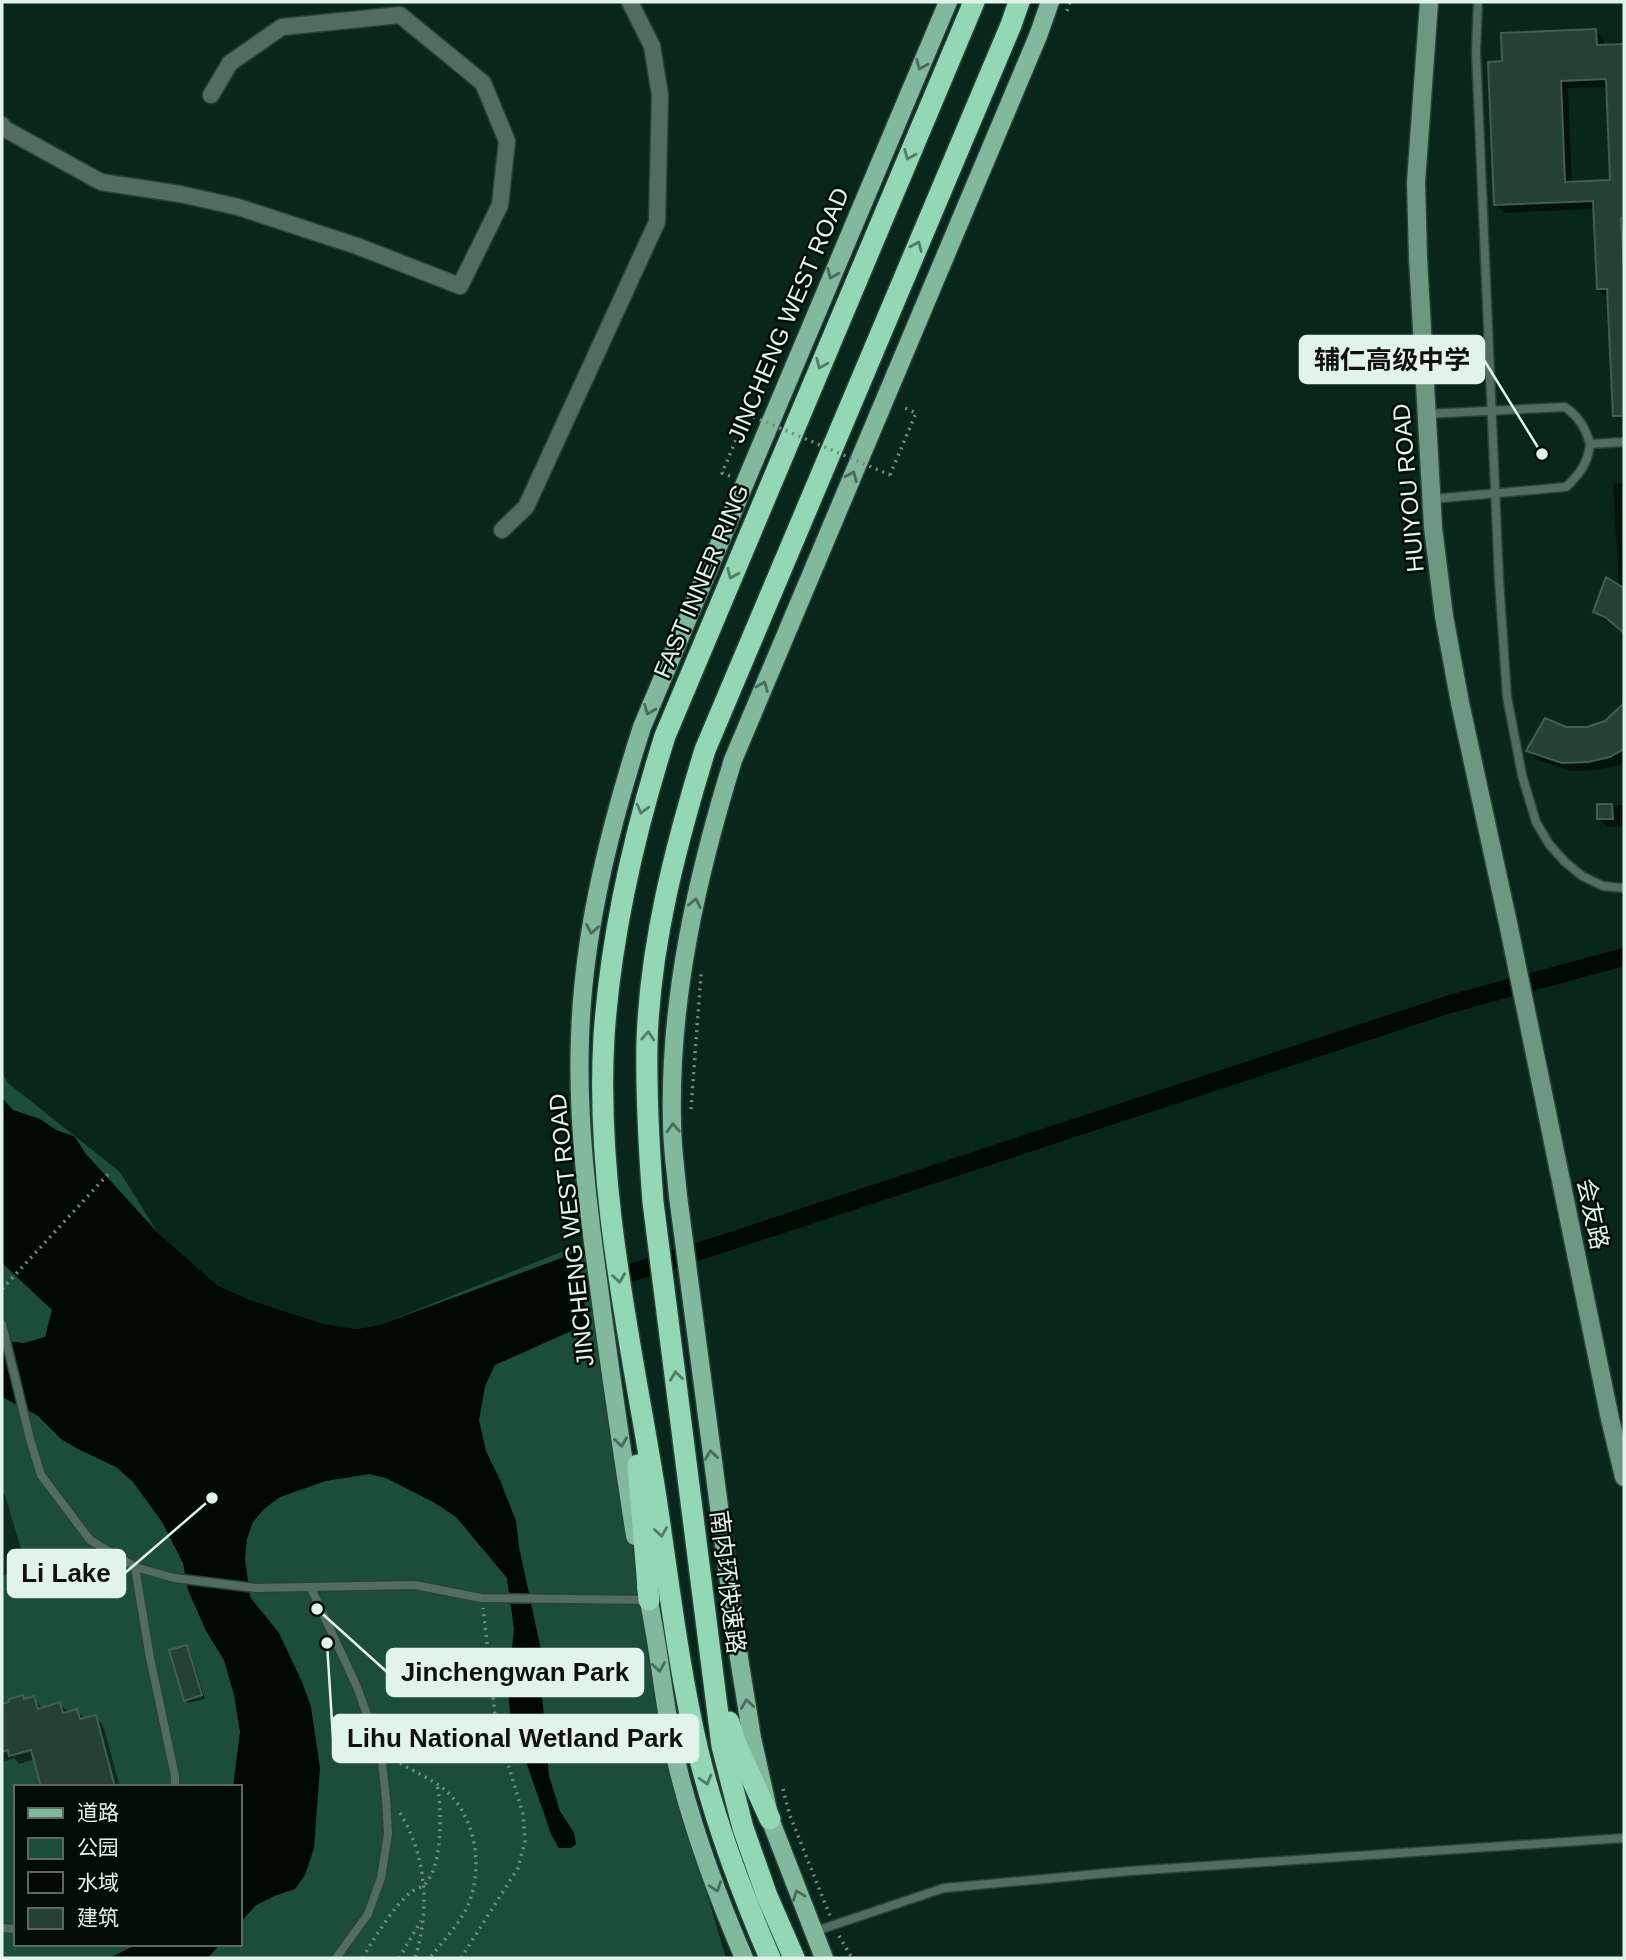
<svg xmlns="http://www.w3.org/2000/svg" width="1626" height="1960" font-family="Helvetica,'Noto Sans SC',sans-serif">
	<rect width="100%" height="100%" fill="#09261a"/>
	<path fill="#1b4d37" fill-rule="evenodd" d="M2 1072 8 1083 120 1172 158 1233 217 1285 250 1300 324 1324 357 1329 379 1325 591 1240 672 1775 726 1958H2ZM16 1787H240V1944H16Z"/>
	<g fill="#000a03">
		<path d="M2 1074 3 1099 13 1110 40 1119 56 1130 74 1136 86 1154 158 1233 217 1285 250 1300 324 1324 357 1329 379 1325 578 1252 587 1324 495 1365 485 1386 479 1420 486 1451 500 1480 516 1521 519 1547 541 1650 542 1695 549 1776 560 1811 574 1833 576 1844 571 1848H559L551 1834 510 1715 508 1688 514 1629 507 1578 456 1517 435 1503 386 1478 369 1474 326 1481 280 1497 264 1509 253 1522 247 1539 245 1558 250 1597 279 1633 302 1682 311 1707 320 1768 314 1848 305 1875 295 1889 274 1896 255 1906 240 1923V1787H233L240 1732 234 1695 224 1660 206 1631 188 1590 183 1563 162 1522 133 1482 116 1467 78 1449 61 1439 38 1416 2 1397V1341L24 1343 45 1337 52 1310 2 1263Z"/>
		<path d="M138 1944H220L208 1958H109Z"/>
	</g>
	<g fill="#0007" fill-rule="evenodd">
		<path d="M1596 31 1604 39V46H1624V419L1614 411 1610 297H1607L1598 289 1595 209 1504 213 1496 205 1504 63ZM1608 87 1612 182 1572 184 1568 88Z"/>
		<path d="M1624 483V634L1595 612 1619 587 1613 484Z"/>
		<path d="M1624 703V764L1597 770 1571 771 1536 759 1528 751 1566 728H1588L1606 723Z"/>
		<path d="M1624 805V826L1607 827 1599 819 1598 806Z"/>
		<path d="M2 1492 5 1495 24 1559 15 1561 18 1572 2 1576Z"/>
		<path d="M187 1647 190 1651 205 1699 189 1703 185 1700Z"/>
		<path d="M23 1697 26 1701 34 1698 43 1709 60 1704 69 1713 77 1711 86 1720 95 1717 103 1725 120 1787H43L35 1759 19 1764 14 1758 2 1762V1706Z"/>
	</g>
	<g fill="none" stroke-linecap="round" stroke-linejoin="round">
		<path stroke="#000a03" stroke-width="18" d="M583 1288 725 1243 1450 1004 1624 957"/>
	</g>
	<g fill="#244133" stroke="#415e4f" stroke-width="2" fill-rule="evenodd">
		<path d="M1596 29 1597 45 1624 44V218H1621L1624 268V416H1613L1607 289H1597L1593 201 1494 205 1488 62 1502 61 1501 33ZM1606 79 1610 180 1565 182 1561 81Z"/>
		<path d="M1606 577 1624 588V633L1605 617 1593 612Z"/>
		<path d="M1624 703V749L1610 757 1588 762 1562 763 1526 751 1545 718 1566 727H1587L1605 721Z"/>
		<path d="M1597 804H1612L1613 819H1597Z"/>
		<path d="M187 1645 202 1695 184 1701 169 1650Z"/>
		<path d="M23 1695 24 1699 34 1696 38 1709 60 1702 63 1713 77 1709 80 1719 96 1715 115 1787H41L31 1750 9 1756 8 1750 2 1752V1704L9 1702V1699Z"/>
	</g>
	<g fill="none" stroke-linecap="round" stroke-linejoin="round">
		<defs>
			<g id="lane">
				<path d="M1478 2 1476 51 1499 580 1507 697 1522 775 1536 822 1549 844 1565 862 1582 876 1603 886 1624 888"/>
				<path d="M1426 414 1565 407C1579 417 1585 427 1590 444L1624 442"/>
				<path d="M1432 499 1566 487C1580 474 1588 463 1590 444"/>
				<path d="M2 1324 30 1439 41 1475 90 1540 135 1567 174 1578 256 1588 415 1585 481 1598 649 1600"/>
				<path d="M135 1567 150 1658 175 1776V1787"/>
				<path d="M311 1588 357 1687 381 1753 386 1799 388 1834 381 1878 368 1914 336 1958"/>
				<path d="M2 1928 16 1929"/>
				<path d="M813 1932 944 1888 1130 1871 1624 1838"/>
			</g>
			<g id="street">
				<path d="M2 125 5 129 101 182 180 194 238 207 357 246 460 286 500 205 507 141 483 83 400 15 282 27 230 63 211 95"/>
				<path d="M502 530 526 507 657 222 660 95 652 46 630 2"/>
			</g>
			<path id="secondary" d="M1429 2 1416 182 1418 258 1433 527 1444 616 1460 703 1508 923 1610 1419 1624 1477"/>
			<g id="primary">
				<path d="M635 1536C622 1451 609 1365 598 1280 587 1200 577 1118 580 1038 583 932 610 827 642 727L948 2"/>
				<path d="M646 1588C659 1643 663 1701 675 1756 691 1825 716 1893 744 1958"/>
				<path d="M824 1958 770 1819 752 1738 739 1658 678 1196C676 1172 672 1147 672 1122 669 999 697 876 733 760L1038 36 1050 2"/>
			</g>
			<g id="highway">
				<path d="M638 1465 649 1600"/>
				<path d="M729 1722 735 1742 770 1819"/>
				<path d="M770 1958C741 1891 715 1822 698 1751 678 1666 668 1577 655 1491 631 1341 595 1190 604 1036 611 933 634 834 665 736L974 2"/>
				<path d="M794 1958 767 1896 743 1828 722 1746 653 1202C649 1149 646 1096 647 1042 650 943 676 845 705 750L1011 25 1019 2"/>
			</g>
		</defs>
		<use href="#lane" stroke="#274337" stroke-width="11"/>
		<use href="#street" stroke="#274337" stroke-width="19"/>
		<use href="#secondary" stroke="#274337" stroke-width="21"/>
		<use href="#primary" stroke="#274337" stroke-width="21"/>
		<use href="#highway" stroke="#274337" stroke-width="24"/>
		<g stroke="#758c82" stroke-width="3.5" stroke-dasharray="2 5" stroke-linecap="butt">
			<path d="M1067 11 1070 2"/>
			<path d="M890 475 916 413 901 406"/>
			<path d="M730 476 722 473 747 414"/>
			<path d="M691 1109 701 974"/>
			<path d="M2 1289 111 1171"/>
			<path d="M394 1760C408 1768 423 1775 437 1784 475 1809 485 1865 468 1905 460 1924 442 1942 430 1958"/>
			<path d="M783 1789 789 1813 830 1916"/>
			<path d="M400 1813C427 1857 430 1910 415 1958"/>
			<path d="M839 1936 852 1958"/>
			<path d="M363 1958C373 1939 394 1906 411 1892 415 1889 421 1888 425 1884 443 1866 442 1808 437 1784"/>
			<path d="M399 1958 421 1921"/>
			<path d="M461 1958 518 1868 525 1841 523 1814 496 1724 483 1608"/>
		</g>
		<use href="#lane" stroke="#526c5e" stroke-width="8"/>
		<use href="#street" stroke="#526c5e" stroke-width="16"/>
		<use href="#secondary" stroke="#6d9781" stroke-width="18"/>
		<use href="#primary" stroke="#82b89c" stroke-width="18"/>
		<use href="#highway" stroke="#94d7b5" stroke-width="21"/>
		<path stroke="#758c82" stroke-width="3.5" stroke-dasharray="2 5" stroke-linecap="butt" d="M747 414 890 475"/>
	</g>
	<defs><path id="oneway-chevron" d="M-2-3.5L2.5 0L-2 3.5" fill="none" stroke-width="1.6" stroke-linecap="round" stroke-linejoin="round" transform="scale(1.75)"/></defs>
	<g stroke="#496b59">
		<use href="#oneway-chevron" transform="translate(921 65) rotate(113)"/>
		<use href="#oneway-chevron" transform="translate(832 274) rotate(113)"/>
		<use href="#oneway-chevron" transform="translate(852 476) rotate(-67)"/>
		<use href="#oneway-chevron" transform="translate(763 686) rotate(-68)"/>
		<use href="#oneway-chevron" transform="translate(649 710) rotate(112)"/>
		<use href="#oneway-chevron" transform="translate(695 903) rotate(-79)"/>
		<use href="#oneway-chevron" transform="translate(592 929) rotate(100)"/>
		<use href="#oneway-chevron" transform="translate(673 1128) rotate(-93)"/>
		<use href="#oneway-chevron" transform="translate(621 1442) rotate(82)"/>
		<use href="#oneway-chevron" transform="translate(711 1455) rotate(-98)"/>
		<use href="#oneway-chevron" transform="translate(659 1667) rotate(81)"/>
		<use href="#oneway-chevron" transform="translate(747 1704) rotate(-99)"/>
		<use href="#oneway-chevron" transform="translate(716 1887) rotate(71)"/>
		<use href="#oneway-chevron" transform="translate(798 1895) rotate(-111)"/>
	</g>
	<g stroke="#537c67">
		<use href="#oneway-chevron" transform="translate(909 155) rotate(113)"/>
		<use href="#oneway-chevron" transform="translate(917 246) rotate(-67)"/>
		<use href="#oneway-chevron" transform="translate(821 364) rotate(113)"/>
		<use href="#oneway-chevron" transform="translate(732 574) rotate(113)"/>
		<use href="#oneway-chevron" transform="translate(642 809) rotate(105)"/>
		<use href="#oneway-chevron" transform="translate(648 1036) rotate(-86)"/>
		<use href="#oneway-chevron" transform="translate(619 1278) rotate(82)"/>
		<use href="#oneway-chevron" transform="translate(676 1376) rotate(-97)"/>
		<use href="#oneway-chevron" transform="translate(661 1532) rotate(81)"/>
		<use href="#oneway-chevron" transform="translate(706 1780) rotate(74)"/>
	</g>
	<g text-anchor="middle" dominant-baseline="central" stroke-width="5" stroke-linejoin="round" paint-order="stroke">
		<g font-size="24" fill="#e2f3ea" stroke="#030d07">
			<text transform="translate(788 315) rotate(-67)">JINCHENG WEST ROAD</text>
			<text transform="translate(1408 488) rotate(-95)">HUIYOU ROAD</text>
			<text transform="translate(701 581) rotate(-67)">FAST INNER RING</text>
			<text transform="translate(1593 1214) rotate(78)">会友路</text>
			<text transform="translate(571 1230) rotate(-96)">JINCHENG WEST ROAD</text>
			<text transform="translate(728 1582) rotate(83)">南内环快速路</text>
		</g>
	</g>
	<path fill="none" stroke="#e2f3ea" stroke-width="2.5" d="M1542 454L1484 360M212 1498L125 1573M317 1609L387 1672M327 1643L333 1738"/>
	<g fill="#e2f3ea" stroke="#030d07" stroke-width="2.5">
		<circle cx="1542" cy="454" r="7"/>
		<circle cx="212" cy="1498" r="7"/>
		<circle cx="317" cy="1609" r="7"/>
		<circle cx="327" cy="1643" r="7"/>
	</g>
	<g fill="#e2f3ea" stroke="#e2f3ea" stroke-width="2.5">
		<rect x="1300" y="336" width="184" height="47" rx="7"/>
		<rect x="8" y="1550" width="117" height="47" rx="7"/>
		<rect x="387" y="1649" width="256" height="47" rx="7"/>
		<rect x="333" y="1715" width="365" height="47" rx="7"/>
	</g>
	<g font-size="26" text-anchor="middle" font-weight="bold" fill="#111">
		<text x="1392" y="369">辅仁高级中学</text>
		<text x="66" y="1582">Li Lake</text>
		<text x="515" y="1681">Jinchengwan Park</text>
		<text x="515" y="1747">Lihu National Wetland Park</text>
	</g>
	<rect width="1626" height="1960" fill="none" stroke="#e2f3ea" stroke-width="7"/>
	<rect x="14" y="1785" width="228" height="161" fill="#030d07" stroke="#5c6962" stroke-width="2"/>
	<rect x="28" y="1808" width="35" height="10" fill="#82b89c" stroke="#5c6962" stroke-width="2"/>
	<text x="77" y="1820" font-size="21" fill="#e2f3ea">道路</text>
	<rect x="28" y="1838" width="35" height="21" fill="#1b4d37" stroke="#5c6962" stroke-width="2"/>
	<text x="77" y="1855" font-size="21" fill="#e2f3ea">公园</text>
	<rect x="28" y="1872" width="35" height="21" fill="#000a03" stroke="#5c6962" stroke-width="2"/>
	<text x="77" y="1890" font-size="21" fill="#e2f3ea">水域</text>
	<rect x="28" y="1908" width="35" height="21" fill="#244133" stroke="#5c6962" stroke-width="2"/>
	<text x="77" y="1925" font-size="21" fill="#e2f3ea">建筑</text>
</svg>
